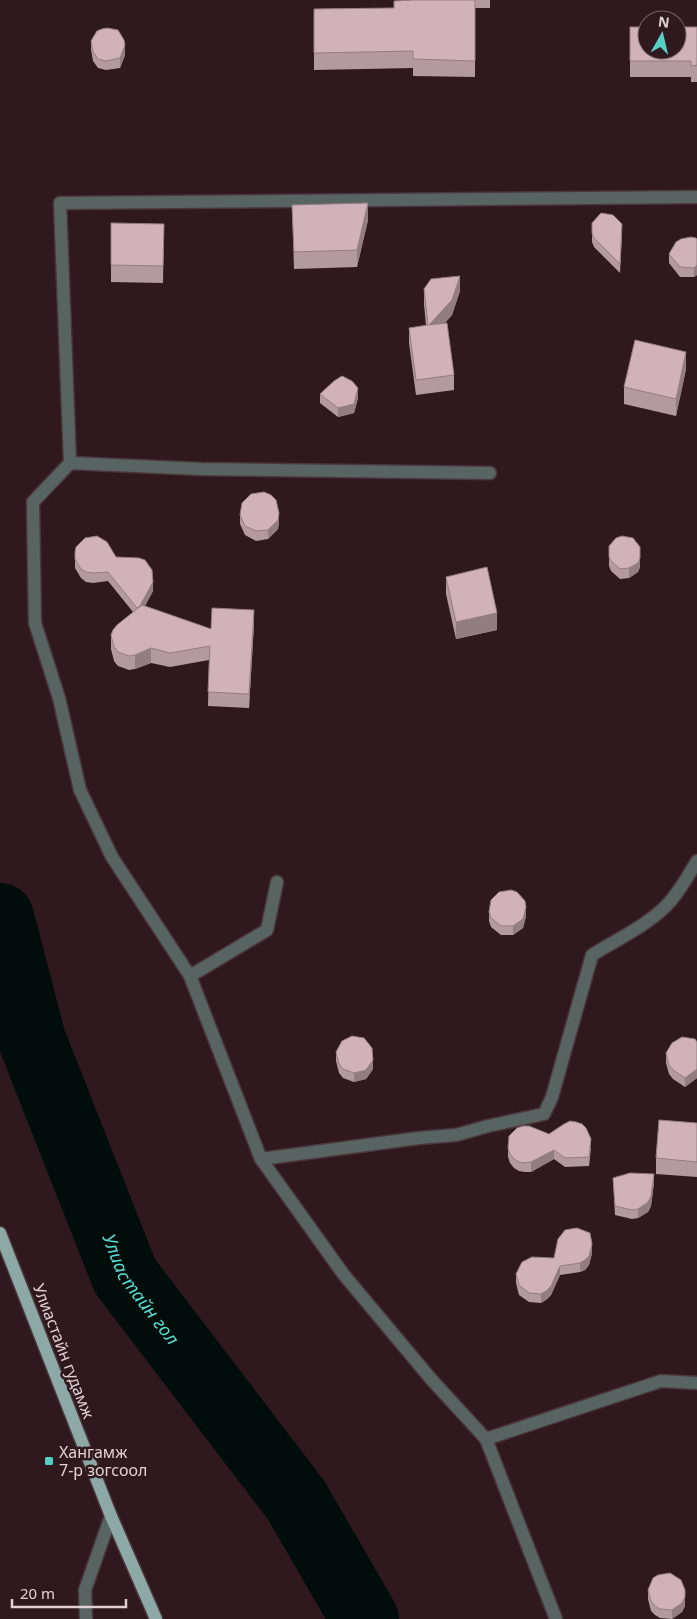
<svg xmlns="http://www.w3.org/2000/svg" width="697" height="1619" font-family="'Noto Sans',sans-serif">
	<rect width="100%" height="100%" fill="#2f191f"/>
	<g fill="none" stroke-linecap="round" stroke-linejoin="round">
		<path stroke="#000d0b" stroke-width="68" id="s1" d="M0 917 32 1040 125 1276 296 1500 365 1619"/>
		<defs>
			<g id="minor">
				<path d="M70 463 201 469 490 473"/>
				<path d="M190 976 267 930 277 882"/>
				<path d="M261 1159 419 1138 456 1135 488 1126 544 1114 552 1097 592 955C616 940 646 926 666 906 679 893 688 876 697 861"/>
				<path d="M486 1439 661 1381 697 1383"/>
				<path d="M86 1619 85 1590 111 1516"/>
				<path d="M556 1619 486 1439 431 1379 344 1275 261 1159 190 976 112 857 80 790 59 698 35 623 33 502 70 463 60 203 697 197"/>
			</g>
			<path id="major" d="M0 1233 111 1516 156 1619"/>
		</defs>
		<use href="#minor" stroke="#4b363c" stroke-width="15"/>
		<use href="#major" stroke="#4b363c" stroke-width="15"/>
		<use href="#minor" stroke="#576462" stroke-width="12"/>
		<use href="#major" stroke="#8ca9a5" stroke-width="12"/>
	</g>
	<g fill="#b599a0">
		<path d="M413 0H490V8H475V77L413 76V68L314 70V9L394 8Z"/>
		<path d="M630 27H697V82H691V77H630Z"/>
		<path d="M91 41 125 55 120 68 106 70 98 68 93 61 91 50Z"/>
		<path d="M292 205 368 220 357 267 294 269Z"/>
		<path d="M164 224 163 283 111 282V265Z"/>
		<path d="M592 233H622L620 273 594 247 592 242Z"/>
		<path d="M697 239V275L694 277H680L669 263V254Z"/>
		<path d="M424 289 460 291 452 315 445 323 454 375V390L416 395 409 343V328L426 326 424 304Z"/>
		<path d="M686 369 676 416 624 404V387Z"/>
		<path d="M320 394 358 398 354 413 338 417 320 403Z"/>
		<path d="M240 515 279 522 278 529 268 539 256 541 245 535 240 524Z"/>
		<path d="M75 552 116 557 153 591 145 606 211 629 254 624 249 708 208 706 209 660 170 667 151 663 135 669 129 670 118 666 114 661 111 649V635L133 612 108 581 93 583 86 582 81 578 75 568Z"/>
		<path d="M609 557 640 567 638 572 629 578 620 579 611 571 609 566Z"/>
		<path d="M446 577 497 630 456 639 446 594Z"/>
		<path d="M489 912 526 916 523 928 513 935H501L491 927 489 921Z"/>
		<path d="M697 1042V1078L685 1087 673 1079 669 1074 666 1063V1053Z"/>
		<path d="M336 1052 373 1069 366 1079 354 1082 343 1078 339 1073 336 1061Z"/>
		<path d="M697 1123V1177L656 1174V1158Z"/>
		<path d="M508 1148H591L589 1166 565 1167 554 1159 531 1172H525L519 1171 514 1168 510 1163 508 1157Z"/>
		<path d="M613 1178 654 1183 651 1206 648 1212 638 1218 632 1219 615 1215Z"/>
		<path d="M592 1253 589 1265 585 1270 580 1272 560 1275 551 1295 546 1300 541 1303 529 1302 519 1295 516 1283V1274L554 1258Z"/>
		<path d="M648 1590 685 1600V1606L682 1612 672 1619 660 1618 655 1615 651 1611 648 1599Z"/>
	</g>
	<g fill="#937d82">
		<path d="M125 45V55L120 68V58Z"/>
		<path d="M368 203V220L357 267V250Z"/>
		<path d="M697 265V275L694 277V268Z"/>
		<path d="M460 276V291L452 315 429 340V325Z"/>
		<path d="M686 352V369L676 416V399Z"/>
		<path d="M358 388V398L354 413 338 417V408Z"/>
		<path d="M279 513V522L278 529 268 539V530Z"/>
		<path d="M640 558V567L638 572 629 578V568Z"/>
		<path d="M153 582V591L138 619V610Z"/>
		<path d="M254 610V624L249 708V694Z"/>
		<path d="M497 613V630L456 639V622Z"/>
		<path d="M151 648V663L135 669V655Z"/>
		<path d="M526 907V916L523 928 513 935V926Z"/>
		<path d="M373 1060V1069L366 1079 354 1082V1073Z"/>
		<path d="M697 1069V1078L685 1087V1078Z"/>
		<path d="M554 1150V1159L531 1172V1162Z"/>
		<path d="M654 1174V1183L651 1206 648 1212 638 1218V1209Z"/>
		<path d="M592 1244V1253L589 1265 585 1270 580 1272V1263Z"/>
		<path d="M560 1266V1275L551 1295 546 1300 541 1303V1294Z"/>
		<path d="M685 1590V1606L682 1612 672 1619V1610Z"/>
	</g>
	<g fill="#d2b2ba" stroke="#937d82">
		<path d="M413 0H475V61L413 59V51L314 53V9L394 8V1Z"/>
		<path d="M630 27H647V50H677V27H697V65L691 66V61H630Z"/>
		<path d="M107 28 118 30 124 40 125 45 120 58 106 61 98 59 93 52 91 41 97 31 102 29Z"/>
		<path d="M368 203 357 250 294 252 292 205Z"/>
		<path d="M601 213 613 215 622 224 620 264 594 238 592 233V223Z"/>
		<path d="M111 223 164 224 163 266 111 265Z"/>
		<path d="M691 237 696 238 697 239V265L694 268 680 267 669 254 676 242 681 239Z"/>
		<path d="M460 276 452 300 429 325 447 323 454 375 416 380 409 328 428 325 424 289 431 279Z"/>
		<path d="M635 340 686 352 676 399 624 387Z"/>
		<path d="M342 376 352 381 358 388 354 404 338 408 320 394 334 381Z"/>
		<path d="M264 492 271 495 276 500 279 513 278 520 268 530 256 531 245 526 240 515 242 503 251 494Z"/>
		<path d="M97 536 107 542 116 557 139 558 145 560 152 570 153 582 140 606 137 608 108 572 93 573 86 572 81 569 75 559V552L76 547 85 538Z"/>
		<path d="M622 536 633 538 640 547V558L638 563 629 568 620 569 611 561 609 557V546L616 538Z"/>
		<path d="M487 567 497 613 456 622 446 577Z"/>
		<path d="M142 605 211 629 212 608 254 610 249 694 208 692 210 646 170 653 151 648 135 655 129 656 118 652 114 647 111 635 113 630 117 625Z"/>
		<path d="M511 890 517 892 525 901 526 907 523 919 513 926H501L491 918 489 912 491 900 499 892Z"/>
		<path d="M352 1036 364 1038 372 1048 373 1060 366 1070 354 1073 343 1069 339 1064 336 1052 342 1041Z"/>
		<path d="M682 1037 695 1039 697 1042V1069L685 1078 673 1070 669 1065 666 1053 672 1043Z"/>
		<path d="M659 1120 697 1123V1162L656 1158Z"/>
		<path d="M570 1121 576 1122 582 1124 586 1128 591 1139 589 1157 565 1158 554 1150 531 1162 525 1163 519 1162 514 1159 510 1154 508 1148 509 1136 517 1128 523 1126H529L549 1134 564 1124Z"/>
		<path d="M630 1173 654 1174 651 1196 648 1202 638 1209 632 1210 615 1206 613 1178Z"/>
		<path d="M577 1228 590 1233 592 1244 589 1256 585 1260 580 1263 560 1266 551 1286 546 1291 541 1294 529 1293 519 1285 516 1274 522 1262 532 1257 554 1258 558 1239 565 1230Z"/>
		<path d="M670 1573 681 1580 685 1590V1597L682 1603 672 1610 660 1609 655 1606 651 1601 648 1590 653 1578 658 1575Z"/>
	</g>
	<rect fill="#57cec2" stroke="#2f191f" stroke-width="2" x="44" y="1456" width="10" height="10" rx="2.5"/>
	<g text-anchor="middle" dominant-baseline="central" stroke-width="5" stroke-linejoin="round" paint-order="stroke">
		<g font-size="16" fill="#e0d0d4" stroke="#2f191f">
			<text transform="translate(64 1351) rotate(69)">Улиастайн гудамж</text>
		</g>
		<g font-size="16" fill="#e0d0d4" stroke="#2f191f" text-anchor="start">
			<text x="59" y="1452">Хангамж<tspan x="59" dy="18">7-р зогсоол</tspan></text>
		</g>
		<g font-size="18" font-style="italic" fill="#59dfd3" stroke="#2f191f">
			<text stroke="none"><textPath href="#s1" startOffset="400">Улиастайн гол</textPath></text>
		</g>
	</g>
	<g transform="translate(662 35) rotate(8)"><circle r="24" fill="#2f191f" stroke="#766267"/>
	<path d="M0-4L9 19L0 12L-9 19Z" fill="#57cec2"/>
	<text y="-8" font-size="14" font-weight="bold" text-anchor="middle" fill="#e0d0d4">N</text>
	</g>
	<path d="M12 1599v8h114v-8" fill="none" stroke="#e0d0d4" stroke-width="2.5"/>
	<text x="20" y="1599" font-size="15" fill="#e0d0d4" stroke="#2f191f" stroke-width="4" paint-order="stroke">20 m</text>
</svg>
